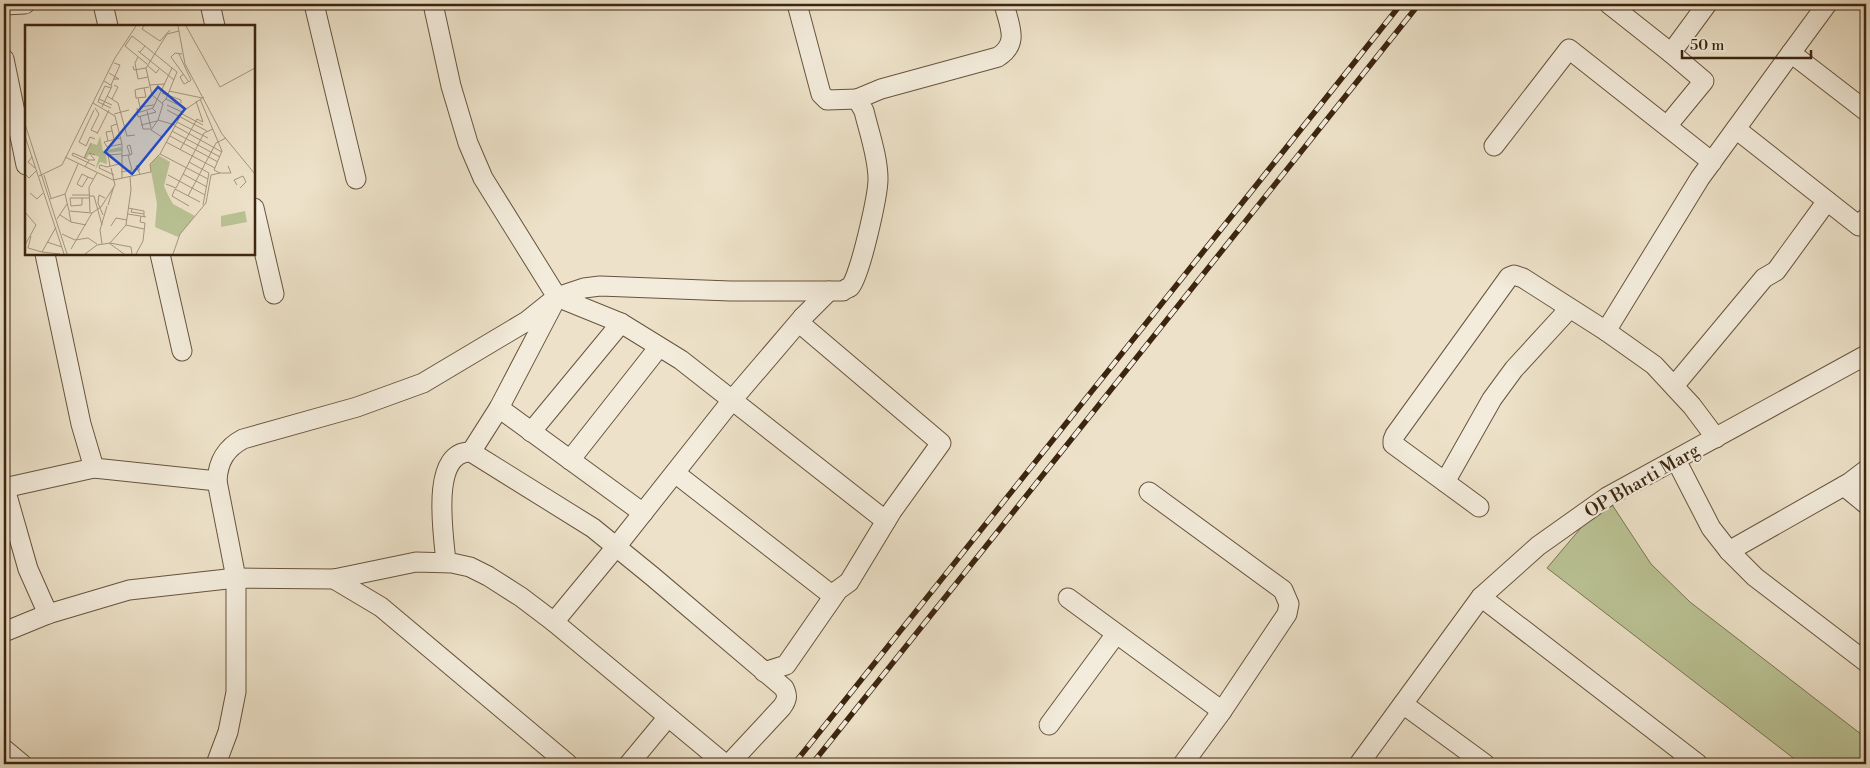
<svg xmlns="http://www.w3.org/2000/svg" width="1870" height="768" font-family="'Libre Bodoni',serif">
	<rect width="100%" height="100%" fill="#ede2c9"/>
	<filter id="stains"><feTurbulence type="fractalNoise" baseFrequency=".004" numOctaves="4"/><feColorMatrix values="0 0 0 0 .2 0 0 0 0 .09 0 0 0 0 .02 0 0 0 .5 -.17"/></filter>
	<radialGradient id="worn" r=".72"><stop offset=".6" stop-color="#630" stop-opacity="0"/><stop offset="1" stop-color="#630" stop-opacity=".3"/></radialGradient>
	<path fill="#bac395" stroke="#7b7452" d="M1607 497 1651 564 1690 602 1866 738V764H1801L1547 568Z"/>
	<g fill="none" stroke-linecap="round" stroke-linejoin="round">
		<defs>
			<g id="minor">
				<path d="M103 4 108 26"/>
				<path d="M210 4 215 26"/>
				<path d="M314 4 356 179"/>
				<path d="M1609 4 1671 53 1707 4"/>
				<path d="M4 5 25 4"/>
				<path d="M1791 53 1827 4"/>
				<path d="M4 59 26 165"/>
				<path d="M857 99 881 89 998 57C1020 43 1009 25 1004 4"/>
				<path d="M1667 126 1704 81 1671 53"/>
				<path d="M1736 129 1859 226 1866 218"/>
				<path d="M1494 146 1569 49 1712 162"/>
				<path d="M254 208 274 294"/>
				<path d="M45 254 81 424 94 468 217 481"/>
				<path d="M160 254 182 351"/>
				<path d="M557 297 621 323 681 360 886 521"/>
				<path d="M1570 308 1514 369 1492 399 1445 482 1393 444V440L1395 435 1509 277 1514 275 1523 278 1606 331"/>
				<path d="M1674 386 1764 278 1776 271 1827 201"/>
				<path d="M499 408 643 513"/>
				<path d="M531 432 621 323"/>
				<path d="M1716 438 1692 406 1654 365 1606 331 1700 178 1791 53 1866 111"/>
				<path d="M471 452 499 408 557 297 584 288 600 286 730 291H843C844 290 850 287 850 287 860 277 878 195 878 179 878 157 869 132 864 111L857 99 827 100 821 94 797 4"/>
				<path d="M570 460 659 347"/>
				<path d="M1676 460 1711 528 1729 551 1755 577 1866 662"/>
				<path d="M675 473 833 596"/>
				<path d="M1445 482 1479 507"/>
				<path d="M4 485 28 569 48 614"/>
				<path d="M1844 486 1866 504"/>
				<path d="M4 488 94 468"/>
				<path d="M1149 492 1283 590 1289 604 1287 614 1222 711 1183 764"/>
				<path d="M1729 551 1849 483 1866 470"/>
				<path d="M446 562C444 538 429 450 471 452L593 528 652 576 784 688C788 696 787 700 782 707L729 764"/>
				<path d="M334 579 381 607 568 764"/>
				<path d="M1481 597 1698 764"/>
				<path d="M1068 598 1222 711"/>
				<path d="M554 622 616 547 733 399 803 317"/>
				<path d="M4 632 48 614 129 590 236 578 334 579 416 562 452 563 470 567 488 576 521 597 554 622 725 764"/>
				<path d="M764 672 786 665 838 590 849 582 892 511 941 443 803 326 801 321 803 317 829 291"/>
				<path d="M1403 704 1485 764"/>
				<path d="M1049 725 1116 634"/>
				<path d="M4 749 22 764"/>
				<path d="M216 764 228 732 236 692V578L217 481C218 461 226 448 243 439L357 407 423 383 527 321 557 297 483 178 468 143 451 86 433 4"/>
				<path d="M629 764 668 717"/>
				<path d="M1359 764 1481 597 1538 546 1607 497 1866 355"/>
			</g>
		</defs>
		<use href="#minor" stroke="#68543e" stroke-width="21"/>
		<use href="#minor" stroke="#f3ecdc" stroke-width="19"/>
		<defs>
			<g id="rail">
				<path d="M794 764 1401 4"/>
				<path d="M812 764 1419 4"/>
			</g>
		</defs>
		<use href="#rail" stroke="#3c2510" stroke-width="5.5"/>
		<use href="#rail" stroke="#f3ecdc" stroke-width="4" stroke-dasharray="11" stroke-linecap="butt"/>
	</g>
	<g text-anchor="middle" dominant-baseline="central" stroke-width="4.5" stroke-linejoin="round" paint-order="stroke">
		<g font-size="18" fill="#3c2510" stroke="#f3ecdc">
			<text transform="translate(1642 481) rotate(-30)">OP Bharti Marg</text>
		</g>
	</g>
	<g transform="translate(25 25)">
		<rect width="230" height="230" fill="#ede2c9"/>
		<path d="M75 111 78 126 96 122 97 126 81 128 82 139 75 137 70 145 74 132 65 128 61 134 59 133 66 118 72 120ZM133 130 145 137 139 161 143 170 148 179 170 191 153 212 130 202 132 179 125 140ZM220 186 222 197 196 202V191Z" fill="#bac395"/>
		<path fill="none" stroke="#a6967f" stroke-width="1" d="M119 1 117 4 135 16 145 5M153 1 160 39 197 109 230 149M161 1 195 62 230 43M120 21 152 47 141 74M113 26 149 55M115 27 120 21 107 11 100 21 122 39M154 29 166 55 164 57 146 32 150 28 157 29M113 32 110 38 113 54 123 52M122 40 131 48 134 44M108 41 109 45 121 43M84 48 94 54H88M159 49 155 52 159 59 163 57M86 60 95 40 89 38M124 60 140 59M86 63 80 61 74 74 87 80M119 63 121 72 111 73 110 65 113 64 124 62M144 66 177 73M137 68 156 75V78M82 71 93 78 102 111 110 110M113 73 115 82 129 80M74 74 73 77 86 83M87 74 93 62 89 60M171 76 178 97M68 78 90 91 97 119V153M137 78 141 74 160 83M142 80 157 87M77 82 87 61 79 56M70 83 74 89 66 105 73 108M112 83 113 92 131 87 127 83M69 85 54 117 61 121 65 112 70 114M142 85 182 106M122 86 126 103M112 88 128 83 147 43M89 89 104 85M157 89 178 100M115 91 118 104H126M133 95 126 105 137 112M152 97 183 113M0 99 42 229M116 100 132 96M150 100 133 95 138 79 127 70 121 43 142 9 154 6M150 101 197 127M147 106 195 132M72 109 84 85M0 111 39 229M145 111 193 137M95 113 79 117 82 122 97 119M89 114 86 101 92 99M83 116 81 107 87 106M141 117 190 143M155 125 172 94 178 97M48 128 47 130 70 141M48 128 64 135M135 129 183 154M103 130H105L107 129 105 120 102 121 105 130M96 131 103 130 107 145 96 147M7 132 3 137 10 143M40 132 88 155 126 147 125 139 135 129 158 86 179 72M59 133 66 118M164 137 184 148 178 180M75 140 74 143 89 150M75 140 82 142 94 139M85 141 83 130 96 129M60 142 64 135H70L64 128 70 130M114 146V140L111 141 115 149M195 148H206L203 141M0 149 4 153 11 146M158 149 182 162M19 150 26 173M143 150 180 170M14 151 37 140 90 33 111 1M63 152 57 162 52 159 57 149 63 152 68 154M141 159 151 163 179 108 188 104M212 160 209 155 218 151 221 157 215 163M5 168 12 174 18 168M40 169 53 139M47 170H64M64 171H69L77 200M163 171 191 118 201 113M57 173V180L46 181 45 173H64M25 174 40 169 44 186 67 188M83 180 89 161M164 181 147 171 150 164 175 177M103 183 119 186V192M107 184 106 187 119 189M0 187 11 200 0 220M65 187 64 162 72 148M103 189 121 192M35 190 46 197 44 187M78 190 73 178 74 170 80 173M32 194 42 179M46 197 61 200M101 200 119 204M86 201 91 193 102 195M37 209 50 215 63 213 72 219M6 211 3 223 17 227 31 202M22 217 37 222M84 218 99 229M85 218 106 222 107 229M77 219 75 205 82 181M46 224 67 188 76 182 90 160 86 143M17 227 35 229M60 229 72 220 85 218 101 200 106 165 105 152M111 229 118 216 120 198 115 197 116 191M148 229 155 209 181 178 186 150 195 148 189 145 197 126 175 74"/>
		<path fill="#1d4ed8" fill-opacity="0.15" stroke="#1d4ed8" stroke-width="2.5" d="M133 62 160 84 107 149 80 127Z"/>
		<rect width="230" height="230" fill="none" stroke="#3c2510" stroke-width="2.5"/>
	</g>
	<rect width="1870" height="768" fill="none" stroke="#ede2c9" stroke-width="20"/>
	<rect x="5" y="5" width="1860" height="758" fill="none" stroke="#3c2510" stroke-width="2.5"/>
	<rect x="10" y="10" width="1850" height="748" fill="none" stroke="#3c2510"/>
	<path d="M1682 50v8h129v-8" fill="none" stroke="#3c2510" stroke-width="2.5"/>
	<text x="1690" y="50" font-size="15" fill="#3c2510" stroke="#f3ecdc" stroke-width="4" paint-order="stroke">50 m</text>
	<rect width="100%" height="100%" filter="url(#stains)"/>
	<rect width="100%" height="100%" fill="url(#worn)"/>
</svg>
